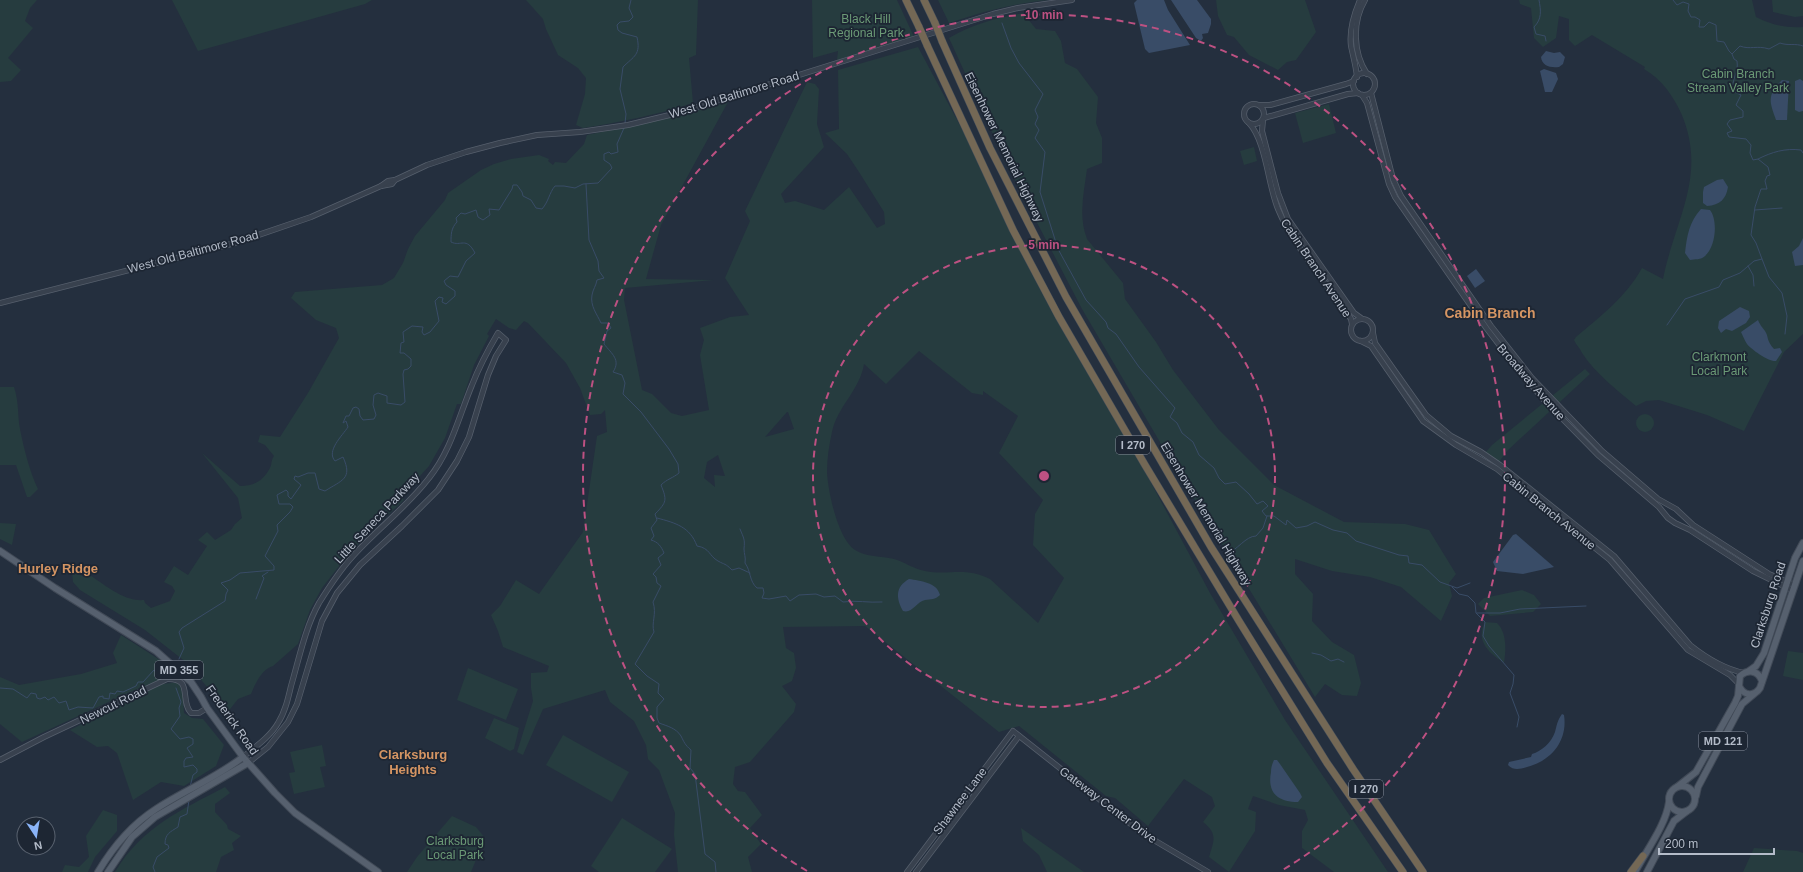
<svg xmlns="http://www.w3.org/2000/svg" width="1803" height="872" font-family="Helvetica,sans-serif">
	<rect width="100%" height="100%" fill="#242f3e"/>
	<g fill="#263c3f" fill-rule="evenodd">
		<path d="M0 0H37L30 8 25 21 33 28 8 58 21 70 11 81 0 82Z"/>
		<path d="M172 0H372L365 4 198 51Z"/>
		<path d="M526 0H698L696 55 689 58 693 103C657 115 621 122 583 128L576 125 585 94 586 78 578 68 558 55 546 29 543 19Z"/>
		<path d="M812 0H897L914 37 837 60 838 51 813 58Z"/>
		<path d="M938 0H1049C1015 3 982 12 949 23Z"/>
		<path d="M1216 0H1305L1316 32 1296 60 1287 62 1278 70 1249 55 1234 37 1227 35 1218 16Z"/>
		<path d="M1519 0H1752L1756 17C1772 25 1785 28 1803 27V334L1784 352 1744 431 1707 415 1659 400 1646 401 1636 406C1617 390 1596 374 1582 353 1580 348 1576 345 1574 340L1576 337C1601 316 1626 297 1642 268L1663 279C1675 219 1708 175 1681 113 1672 94 1662 80 1644 69L1645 67 1592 35 1575 46 1569 40V19L1559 16 1556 38 1543 47 1534 38 1531 8 1520 4Z"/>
		<path d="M1772 0H1803V16L1795 17 1773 12Z"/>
		<path d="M1023 13 1036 29 1055 31 1061 41 1065 63 1077 69 1098 97 1096 123 1102 138V163L1087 169C1084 192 1078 216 1087 239L1123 283 1125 299 1156 342 1173 370 1219 430 1274 485 1344 522 1405 524 1429 530 1456 574 1449 583 1452 596 1441 621 1401 587 1370 577 1332 571 1295 559V574L1313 594 1312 621 1332 642 1354 655 1361 683 1357 696 1342 695 1325 684 1315 697 1164 449 1082 309 1007 165 949 38C972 24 997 18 1023 13Z"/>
		<path d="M918 47 1210 593 1285 720 1388 872H1334L1302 848V831L1308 820 1305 810 1279 805 1253 796 1248 809 1256 812 1255 831 1229 872 1209 857C1214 840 1218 834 1203 822L1215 806 1212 797 1184 779 1148 826 1115 798 1106 796 1019 726 999 732 865 626 783 627 786 648 794 653 796 668 792 681 782 686 796 704 794 712 750 762 735 767 733 784 738 791 745 792 762 815 750 828 761 844 748 857 752 872H678L674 835 675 813 659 770 648 759 646 745 634 721 610 702 605 690 543 709 523 755 517 752 533 701 531 688V673L547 672 549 666 503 647 498 631 491 615 500 606 516 580 539 594 583 532 597 436 607 432 605 410 601 414 590 415 580 388 566 363 528 323 524 321 516 330 509 328 496 319 487 334 489 336 474 365 461 404H457L445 438 429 466 401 497 404 500 372 530 370 528 366 532 368 534 347 556 322 588 310 610 298 644 273 666C262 669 255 684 251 694L238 699 227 713 218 697 213 694 187 663 145 630 80 590 73 582 72 572 86 577 88 574C104 584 124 602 144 600L145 603 151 608 170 601 175 591 172 586 164 582 174 566 188 575 207 546 198 540 207 532 215 540 231 530 235 524 242 518 238 498 202 453 240 486C254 486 263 481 270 468 272 464 271 460 274 456L265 445 258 442 260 435 280 437 308 393 339 338 336 328 316 320 291 298 295 292 382 285 394 278 403 263 408 249 415 236 445 200 448 193 481 170 494 164 511 159 539 155 549 159 548 161 553 165 555 162 566 163 584 144 587 135 682 115 728 102 661 225 646 279 714 280 625 288 624 300 642 390 652 394 671 413 682 416 709 410 700 355 704 340 700 328 730 317 749 315 725 278 750 221 745 211 807 82 815 84 819 89 817 124 824 147 781 194 785 203 795 201 824 210 849 187 877 228 885 224 884 212 859 172 847 154 825 133 839 129 838 70ZM919 351 972 393 983 395V391L1018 416 999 453 1043 500 1035 514 1033 545 1064 578 1038 623 990 579C964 566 949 576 925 571 914 569 904 562 894 559 881 556 866 557 855 550 838 539 828 492 827 472 827 459 829 445 832 432 837 407 860 390 864 364L886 384ZM788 412 794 429 765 437 787 412ZM718 455 725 476 714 475 715 487 704 478 707 462Z"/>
		<path d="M1329 104 1336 133 1303 143 1295 113Z"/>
		<path d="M1254 147 1257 161 1244 165 1240 151Z"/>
		<path d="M1585 369 1590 374 1507 451 1499 462 1485 453 1492 445Z"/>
		<path d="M0 387H14C18 399 18 411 19 423 22 442 30 473 38 489L30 497H27L16 465H0Z"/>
		<circle cx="1645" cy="423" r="9"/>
		<path d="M0 523 16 524 12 545 0 539Z"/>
		<path d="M1522 590 1534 595 1541 604 1533 612 1490 616 1478 604 1484 598Z"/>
		<path d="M1485 622 1497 623C1507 633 1506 650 1504 663 1489 653 1475 641 1485 622Z"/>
		<path d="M121 635 171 667 173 675 128 693 22 742 0 724V677L19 685 81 674 117 663 113 653Z"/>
		<path d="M1788 651 1803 653V680L1783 676Z"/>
		<path d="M468 668 518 689 506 720 457 700Z"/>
		<path d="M179 682 183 696 184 713 192 718 203 719 224 745 216 766 184 786 161 782 133 800 117 753 108 746 97 747 70 730 162 684Z"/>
		<path d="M494 718 519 728 514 749 510 751 485 738Z"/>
		<path d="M563 735 629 772 612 802 546 765Z"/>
		<path d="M322 745 326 766 320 767 325 787 294 794 289 773 295 772 290 752Z"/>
		<path d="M225 787 230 793 215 804V812L227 825 228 829 241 836 232 843 234 850 221 857 216 872H115C142 827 181 810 225 787Z"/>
		<path d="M103 810 117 815V831L95 857 88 872H62L65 865 79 867 89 857 86 836Z"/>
		<path d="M452 816 476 827 485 838 471 872H407L417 857Z"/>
		<path d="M622 818 672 849 655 872H599L591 866Z"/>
		<path d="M1021 828 1084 872H1047L1039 855 1023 841Z"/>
		<path d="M1754 848 1797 851 1803 853V872H1743Z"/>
	</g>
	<g fill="#394c67">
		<path d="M1137 0H1164L1168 10 1190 45 1149 53 1145 49 1134 3Z"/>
		<path d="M1171 0H1197L1211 19V24L1208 33 1202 34 1203 38 1201 41 1196 38Z"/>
		<path d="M1546 51 1554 53 1560 52 1565 57 1563 64 1559 67C1550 68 1542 66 1541 57Z"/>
		<path d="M1544 69 1556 73 1558 79 1552 92H1545L1540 71Z"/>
		<path d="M1800 79 1803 81V111L1799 112 1795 110V81Z"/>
		<path d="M1782 80 1789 81 1787 120H1776C1769 101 1767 95 1782 80Z"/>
		<path d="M1723 179 1728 187C1726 199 1720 205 1707 206L1703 203V192L1704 187 1717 180Z"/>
		<path d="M1701 209 1710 210C1718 220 1716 247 1705 256 1701 260 1695 259 1690 260L1685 253C1687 236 1689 222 1701 209Z"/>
		<path d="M1803 238V265L1795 266 1792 252 1799 246Z"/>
		<path d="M1476 269 1485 281 1475 288 1467 276Z"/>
		<path d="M1740 307 1749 311 1750 317 1746 323 1732 331 1726 329 1721 333 1718 328 1719 321Z"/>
		<path d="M1758 320C1760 325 1762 327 1765 331 1769 337 1766 340 1774 349L1780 348 1782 352 1776 361C1769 362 1752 350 1747 344 1745 341 1743 336 1741 332Z"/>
		<path d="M1516 534 1554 567 1523 574 1497 571 1493 562 1513 535Z"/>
		<path d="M909 579C920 581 937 582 940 595 935 600 931 599 925 600 916 602 912 614 903 611 896 598 895 587 909 579Z"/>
		<path d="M1562 714 1564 715C1568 741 1551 761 1527 767 1520 769 1514 771 1508 765L1509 762 1531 757 1532 754C1542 751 1551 743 1555 732 1557 725 1557 721 1562 714Z"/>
		<path d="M1274 760H1277L1280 764 1300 793 1302 797 1298 802C1278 802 1267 793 1271 772 1271 768 1272 764 1274 760Z"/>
	</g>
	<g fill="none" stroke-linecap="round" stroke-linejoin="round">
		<g stroke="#394c67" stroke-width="1">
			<path d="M1539 0C1541 11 1542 19 1534 27L1536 34 1545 36 1546 41"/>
			<path d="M1673 0 1677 5 1683 2 1689 4 1688 11 1691 17H1695L1700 20 1699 27H1704L1709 22 1716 25 1717 41 1724 42 1729 51 1732 54 1740 46C1750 50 1757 45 1769 49L1780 43C1788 46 1796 43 1803 46"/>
			<path d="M1002 23 1011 48 1019 63 1043 94 1035 110 1038 117 1035 124 1039 130 1035 138 1045 152 1040 192 1058 249 1086 300 1106 322 1108 328 1116 334 1139 367 1175 408 1170 417 1177 423 1182 433 1193 442 1199 455 1214 468 1219 478 1225 484 1236 482 1249 494 1257 504 1263 501 1268 506 1262 511 1266 516H1274L1286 525 1287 520 1296 528 1307 526 1315 522 1333 530 1347 533 1356 541 1399 555 1408 556 1409 563 1422 565 1440 582 1457 588 1470 583"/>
			<path d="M625 123 626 114 620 89 623 67C634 56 641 55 637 37L622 33 618 30 617 25 620 22 629 21 633 17 629 8 631 0"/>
			<path d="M1758 159C1772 152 1785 148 1801 150L1803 153"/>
			<path d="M586 184 589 240 598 261 599 271 604 278 597 280C596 286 593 289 592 295 590 306 597 314 601 323H608L611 328 607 331 604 344C612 354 621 360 613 372L622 375 625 383 623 394 641 412 669 449 678 464 679 473C673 478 667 479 661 485 667 500 667 502 655 514L657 520 651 528 654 536 651 540C658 542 661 546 664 553L658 558 661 565 653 574 656 577 657 583 661 586 653 602C657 614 651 623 654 632L635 664 647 676 659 684 658 693 664 699 657 707V718L659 723C667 726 676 728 681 736 684 742 685 745 691 750L690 768 695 774 705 854 715 862 716 872"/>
			<path d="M1755 210 1782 208"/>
			<path d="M1762 259 1769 277 1782 293 1787 316 1785 334"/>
			<path d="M1748 266 1753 275 1754 286"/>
			<path d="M1667 325 1685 299 1719 287 1723 280 1740 273 1754 261 1762 259 1756 243 1751 235 1755 207 1761 189H1767L1765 181 1767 176 1770 175 1768 167 1758 159 1753 160 1750 153 1751 145 1746 139 1729 137 1727 133 1732 131 1727 124 1730 120 1743 117V111L1736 105 1741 95 1733 91C1731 80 1739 72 1737 61L1734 59 1732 54"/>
			<path d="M657 518C676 523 690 527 697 546 710 548 709 556 718 561 725 565 725 563 732 570L739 568 750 573"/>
			<path d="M740 529C744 539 745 539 744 549 744 554 746 557 745 563 751 571 749 581 757 588H763L764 593 762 598 769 599 786 596 790 601 799 595 816 594 824 597 835 596 843 602C857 600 868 603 882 602"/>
			<path d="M1226 555C1237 550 1246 536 1256 536L1263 528 1267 516"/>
			<path d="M1452 587 1459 594 1468 596 1475 603 1476 613 1485 622 1483 636 1489 646 1514 675 1513 684 1510 693 1519 717 1517 727"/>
			<path d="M256 599 264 578 262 576 268 572"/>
			<path d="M1477 613H1500L1520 609 1586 606"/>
			<path d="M1312 653 1321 655 1331 661 1338 659 1344 662"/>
			<path d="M179 659 184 648 179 632 182 628 225 601 226 594 228 590 221 583 230 580 240 573 274 570V566L265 556 278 531 277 525 290 512 293 507 290 504H279L277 495 286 490 288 492V496L291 499 301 485 294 479 295 476 298 477 308 473H315L319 489 325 491C342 480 353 479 343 457L335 461C326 451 342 436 348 427L346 421 343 423 346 416H349L353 408 356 407 359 409 360 416 363 420 374 419 376 415 373 405 374 395 378 393 387 396V403L401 405 405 402 403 374 404 370 408 369 411 366V359L404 353H400L401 343 404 342 403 332 412 326 423 327 422 332 424 335 430 332 439 321 435 301 439 297 443 298 442 302 446 304 455 296V291L446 285 444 281 450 276 458 277 466 261 475 253C466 236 461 247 451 242 451 235 451 228 457 222L456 218 461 213 465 214 476 210 478 217 483 220 490 215 489 209 499 210 512 189 513 185H517L522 192 523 196 531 200 536 208 542 209C549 201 549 193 555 186H564L575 188 583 184 598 183 612 168 610 164 604 160V154L609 152 611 154 618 152 617 144 624 128"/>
			<path d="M0 688 13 689 27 698 31 693 36 694 37 698 40 699 45 697 48 700 54 697 59 703 66 701 69 710 78 707 93 708 99 697 103 696V698L109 699 110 693 115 694 117 691 123 692 136 686 138 682H143L154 670 158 675 171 670 174 671"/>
			<path d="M176 688 181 702 179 708 180 716 171 729 180 739 189 737 193 739V744L187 748 193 757 186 758 184 761V767L193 765 197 769V772L193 775 190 787"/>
			<path d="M155 872 153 867 157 857 169 848 168 845 165 844C165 834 170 832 178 827L180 817 187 814 189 800"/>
		</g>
		<defs>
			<g id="minor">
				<path d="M1365 0C1352 22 1353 53 1367 74"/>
				<circle cx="1364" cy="84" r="11"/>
				<path d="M1357 77C1356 66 1353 56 1351 46 1349 30 1354 14 1360 0"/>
				<path d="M1371 93 1393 179 1401 196 1491 326 1532 378 1602 451 1658 499 1676 509 1693 525 1769 574 1794 585"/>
				<path d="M1362 95 1367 103 1389 184 1395 197 1487 329 1513 363 1544 400 1598 455 1659 507 1668 518 1675 523 1690 530 1753 571 1792 590"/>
				<circle cx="1254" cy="114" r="10"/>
				<path d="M1259 105H1270L1346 84 1354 81"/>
				<path d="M1264 118 1348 94 1358 93"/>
				<path d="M1263 120 1262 131 1278 193 1288 219 1354 313 1361 318"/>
				<path d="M1249 123C1266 141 1268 185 1278 209 1293 246 1329 285 1351 319L1352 324"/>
				<path d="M381 186 392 184 395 180 427 165 466 152 500 143 537 135 580 132 628 125 678 113 993 14 1018 8 1072 0"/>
				<path d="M0 303 235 243 311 217 381 186 388 181 395 180"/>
				<circle cx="1362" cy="330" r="11"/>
				<path d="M1373 333 1375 343 1426 415 1451 436 1481 452 1500 465 1614 556 1690 645C1705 657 1725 669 1744 673"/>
				<path d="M1361 341 1371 346 1423 421 1456 445 1497 469 1610 560 1688 650 1730 675 1738 683"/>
				<path d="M243 757C255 747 270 737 278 723 285 712 288 699 291 686 299 659 305 628 319 603 329 587 340 570 353 556 377 529 407 507 429 478 451 451 459 416 472 385 479 367 488 350 498 333L506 340 496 356 488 375 469 437 457 461 438 490 402 526 360 565 337 593 322 621 297 704 288 722 268 747 248 763"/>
				<path d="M0 760 44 737 167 679C194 678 179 700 191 713H199L207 708"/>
				<path d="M907 872 1013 731 1142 833 1208 872"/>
				<path d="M916 872 1019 736"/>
			</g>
			<g id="major">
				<path d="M0 551 55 588 156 651 191 682 201 697 207 708 243 757 275 793 295 813 378 872"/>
				<path d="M1749 671 1756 666 1764 653 1795 558 1803 543"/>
				<path d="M1739 686C1744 696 1754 697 1760 688L1803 561"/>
				<circle cx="1682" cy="799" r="13"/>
				<path d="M1677 787 1696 772 1735 703 1738 696 1740 676C1748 669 1758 670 1762 681"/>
				<path d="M1696 796 1698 787 1742 704 1754 694"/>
				<path d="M98 872C113 847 131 825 156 809 185 790 216 778 243 757"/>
				<path d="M108 872 132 837 155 817 248 763"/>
				<path d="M1635 872C1646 851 1666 825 1669 802"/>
				<path d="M1647 872 1674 821 1687 811"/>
			</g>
			<g id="highway">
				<path d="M906 0 919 27"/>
				<path d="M924 0 935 23"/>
				<path d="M942 41 990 148 1066 297 1211 547 1353 769 1423 872"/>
				<path d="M927 45 1013 230 1059 317 1145 465 1239 621 1327 763 1403 872"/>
				<path d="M1631 872 1643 856"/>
			</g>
		</defs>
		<use href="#minor" stroke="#565f6c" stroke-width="6"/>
		<use href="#major" stroke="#414a57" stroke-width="8"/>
		<use href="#highway" stroke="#434c59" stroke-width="8"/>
		<use href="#minor" stroke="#38414e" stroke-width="4.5"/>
		<use href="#major" stroke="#56606e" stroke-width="6"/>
		<use href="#highway" stroke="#746855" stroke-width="7"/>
		<defs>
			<g id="highway-bridge">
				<path d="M935 23 942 41"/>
				<path d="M919 27 927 45"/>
			</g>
		</defs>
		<use href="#highway-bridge" stroke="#434c59" stroke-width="8" stroke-linecap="butt"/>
		<use href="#highway-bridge" stroke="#746855" stroke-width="7"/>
	</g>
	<g fill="none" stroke="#bd5182" stroke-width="2" stroke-dasharray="7 5">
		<circle cx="1044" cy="476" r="231"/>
		<path d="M807 871A461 461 0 1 1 1281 871"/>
	</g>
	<g text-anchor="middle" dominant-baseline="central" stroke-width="3.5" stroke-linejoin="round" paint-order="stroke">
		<g fill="#1d2633" stroke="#878f9c" stroke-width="1">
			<rect x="1116" y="436" width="34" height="18" rx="3"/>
			<rect x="155" y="661" width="48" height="18" rx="3"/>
			<rect x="1699" y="732" width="48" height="18" rx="3"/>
			<rect x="1349" y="780" width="34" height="18" rx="3"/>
		</g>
		<g font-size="11" font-weight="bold" fill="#b4bcc9">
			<text x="1133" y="445">I 270</text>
			<text x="179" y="670">MD 355</text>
			<text x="1723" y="741">MD 121</text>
			<text x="1366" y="789">I 270</text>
		</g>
		<g font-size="12" fill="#6b9a76" stroke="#1d2633">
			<text x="866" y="19">Black Hill<tspan x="866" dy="14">Regional Park</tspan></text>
			<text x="1738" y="74">Cabin Branch<tspan x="1738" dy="14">Stream Valley Park</tspan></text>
			<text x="1719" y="357">Clarkmont<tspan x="1719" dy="14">Local Park</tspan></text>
			<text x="455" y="841">Clarksburg<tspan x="455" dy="14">Local Park</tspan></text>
		</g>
		<g font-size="12" fill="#b4bcc9" stroke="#1d2633">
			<text transform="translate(734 95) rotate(-17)">West Old Baltimore Road</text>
			<text transform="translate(1004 147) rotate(64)">Eisenhower Memorial Highway</text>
			<text transform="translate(193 252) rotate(-15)">West Old Baltimore Road</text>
			<text transform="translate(1316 268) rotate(56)">Cabin Branch Avenue</text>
			<text transform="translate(1531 382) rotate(49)">Broadway Avenue</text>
			<text transform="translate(1549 511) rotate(39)">Cabin Branch Avenue</text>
			<text transform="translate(1206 514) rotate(59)">Eisenhower Memorial Highway</text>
			<text transform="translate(377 518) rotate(-47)">Little Seneca Parkway</text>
			<text transform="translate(1768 605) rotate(-72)">Clarksburg Road</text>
			<text transform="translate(113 705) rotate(-26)">Newcut Road</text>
			<text transform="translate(232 720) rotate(55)">Frederick Road</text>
			<text transform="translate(960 801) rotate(-53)">Shawnee Lane</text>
			<text transform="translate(1108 805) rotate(37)">Gateway Center Drive</text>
		</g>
		<g font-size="13" font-weight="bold" fill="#d59563" stroke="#1d2633">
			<text x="58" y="568">Hurley Ridge</text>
			<text x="413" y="754">Clarksburg<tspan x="413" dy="15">Heights</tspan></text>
		</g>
		<g font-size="14" font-weight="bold" fill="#d59563" stroke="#1d2633">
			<text x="1490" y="313">Cabin Branch</text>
		</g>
	</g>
	<circle cx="1044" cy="476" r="6" fill="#bd5182" stroke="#1d2633" stroke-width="2"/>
	<g font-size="12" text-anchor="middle" font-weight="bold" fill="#bd5182" stroke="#1d2633" stroke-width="3.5" stroke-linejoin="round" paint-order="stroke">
		<text x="1044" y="19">10 min</text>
		<text x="1044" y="249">5 min</text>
	</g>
	<g transform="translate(36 836) rotate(168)"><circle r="19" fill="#1d2633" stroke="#59626f"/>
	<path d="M0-3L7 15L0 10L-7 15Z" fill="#8ab4f8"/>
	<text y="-6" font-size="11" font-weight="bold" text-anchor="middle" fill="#b4bcc9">N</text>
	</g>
	<path d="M1659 848v6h115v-6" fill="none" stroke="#b4bcc9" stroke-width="2"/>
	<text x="1665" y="848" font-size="12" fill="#b4bcc9" stroke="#1d2633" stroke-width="3" paint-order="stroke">200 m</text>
</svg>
